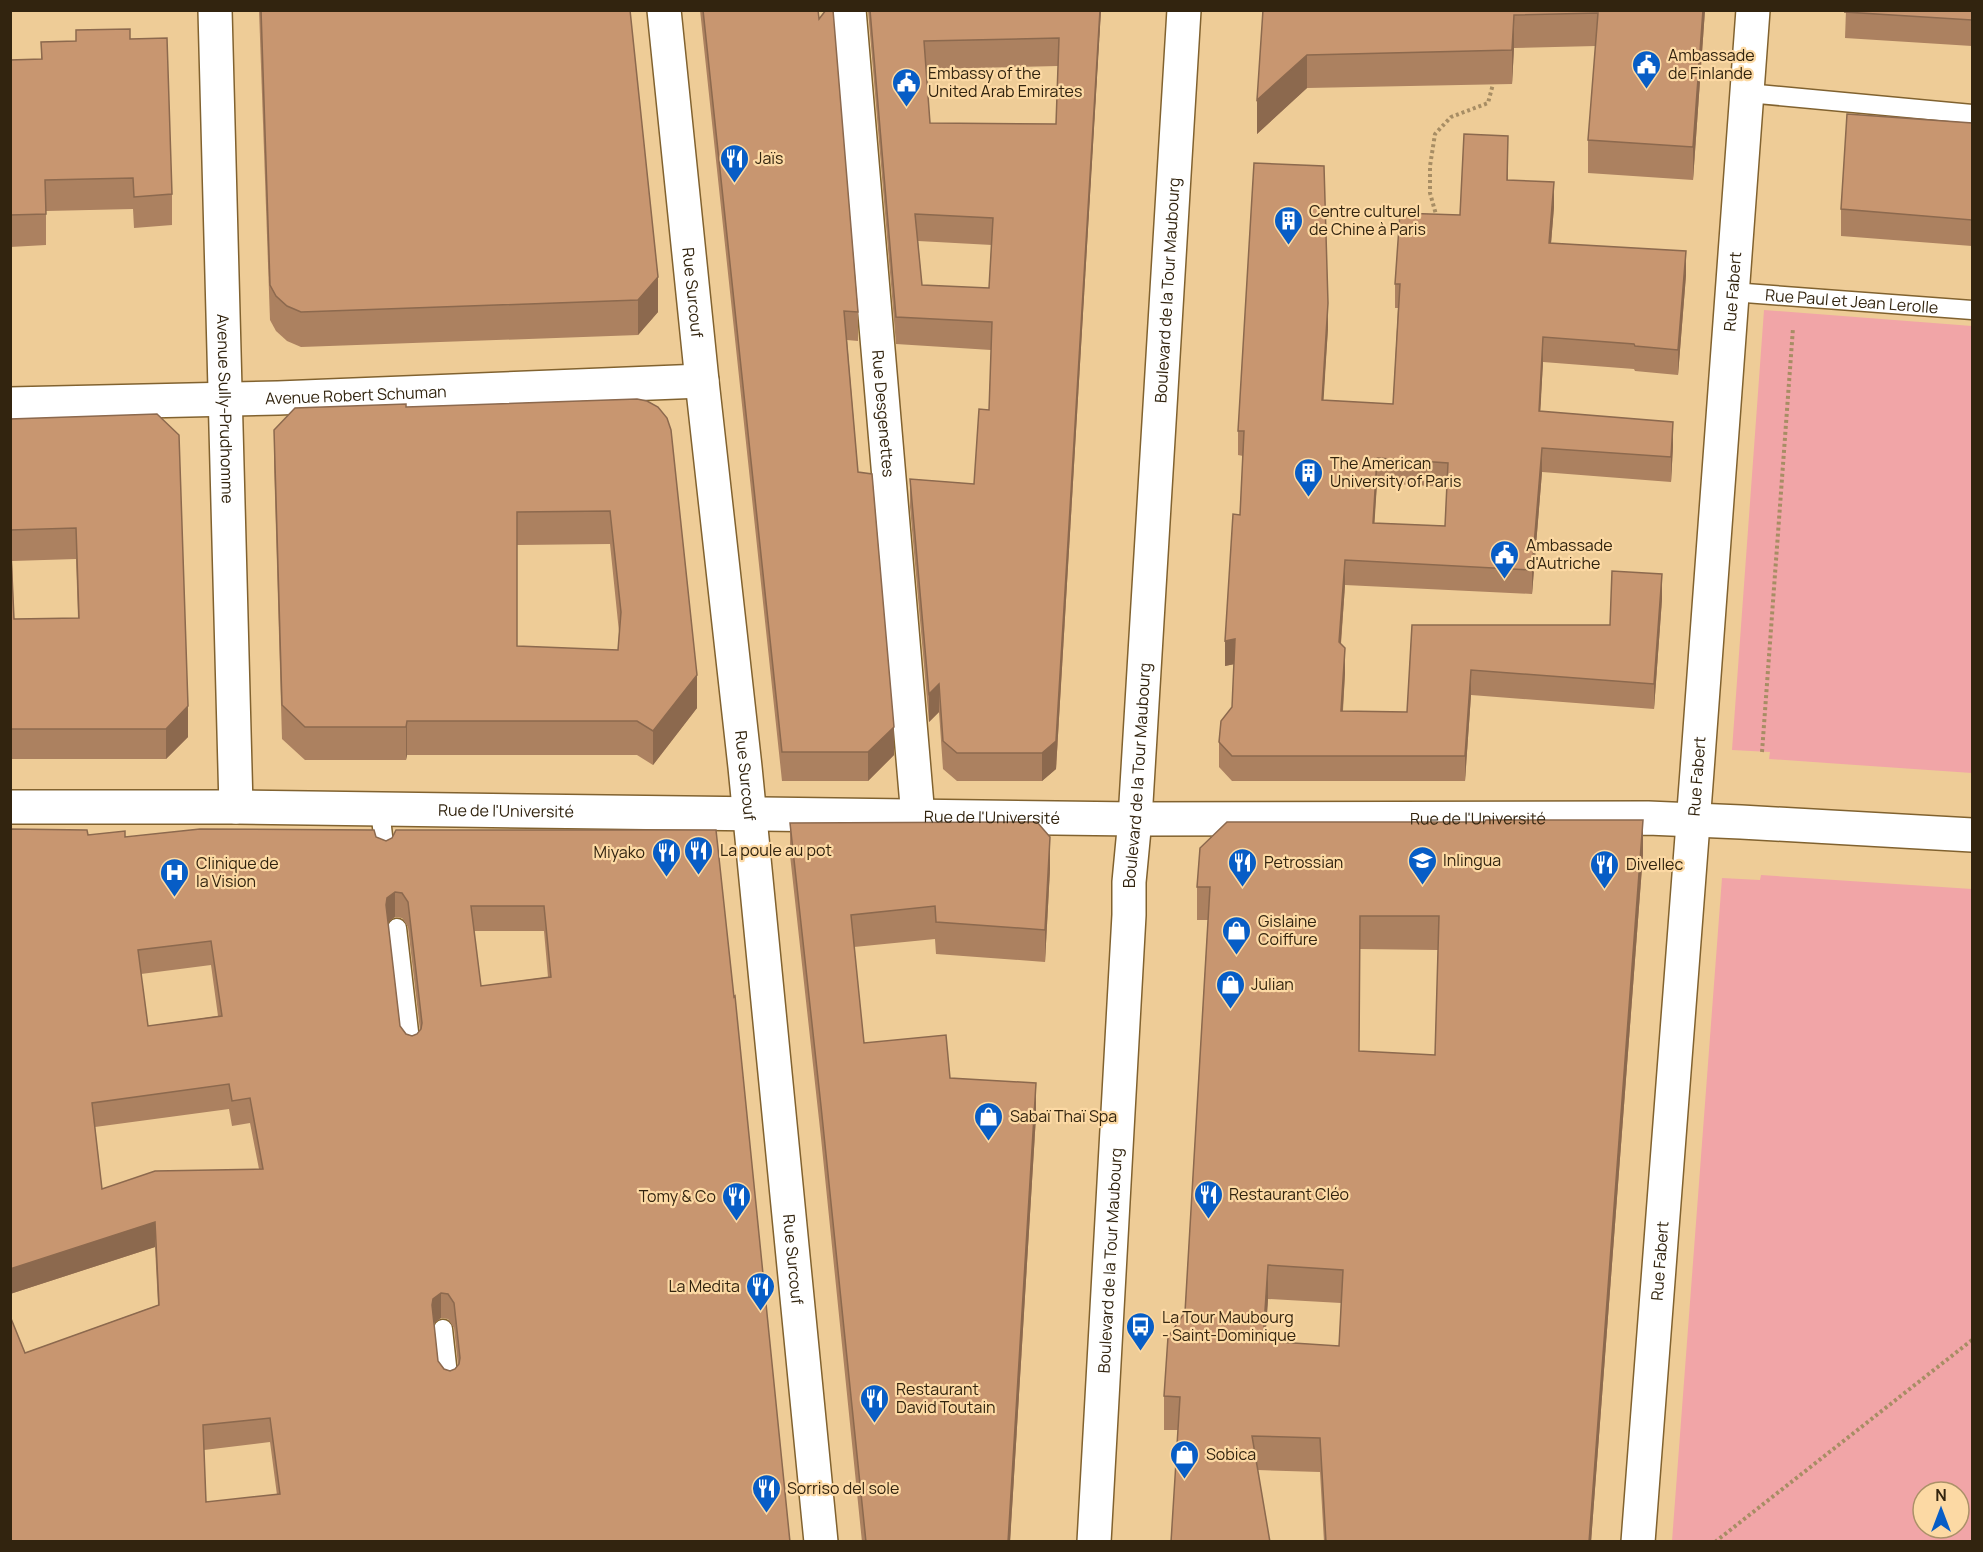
<svg xmlns="http://www.w3.org/2000/svg" width="1983" height="1552" font-family="Manrope,sans-serif">
	<rect width="100%" height="100%" fill="#eecc97"/>
	<g fill="#f1a5a7" fill-rule="evenodd">
		<path d="M1764 310 1972 326V773L1769 759 1770 752 1732 750Z"/>
		<path d="M1761 875 1972 889V1541H1672L1722 878 1760 880ZM1923 1492H1959V1528H1923Z"/>
	</g>
	<g fill="none" stroke-linecap="round" stroke-linejoin="round">
		<defs>
			<g id="service">
				<path d="M1747 93 1972 114"/>
				<path id="s1" d="M1732 292 1972 310"/>
				<path d="M380 809 385 854"/>
				<path d="M397 928 411 1049"/>
				<path d="M443 1329 449 1384"/>
			</g>
			<g id="minor">
				<path id="s2" d="M215 10 236 807"/>
				<path id="s3" d="M664 10 702 381 745 767 821 1542"/>
				<path id="s4" d="M849 10 918 817"/>
				<path id="s5" d="M10 404 278 398 702 381"/>
				<path id="s6" d="M10 807H236L1135 819 1648 818 1741 822 1972 835"/>
				<path id="s7" d="M1638 1542 1697 771 1753 10"/>
			</g>
			<g id="tertiary">
				<path id="s8" d="M1094 1542 1129 915V882L1135 819 1184 10"/>
			</g>
		</defs>
		<use href="#service" stroke="#81622f" stroke-width="21"/>
		<use href="#minor" stroke="#81622f" stroke-width="36"/>
		<use href="#tertiary" stroke="#81622f" stroke-width="36"/>
		<g stroke="#a78d64" stroke-width="4" stroke-dasharray="3 3" stroke-linecap="butt">
			<path d="M1437 218 1430 193V166L1435 134 1451 117 1488 103 1493 84"/>
			<path d="M1762 752 1793 328"/>
			<path d="M1715 1542 1972 1340"/>
		</g>
		<use href="#service" stroke="#fff" stroke-width="18"/>
		<use href="#minor" stroke="#fff" stroke-width="33"/>
		<use href="#tertiary" stroke="#fff" stroke-width="33"/>
	</g>
	<g fill="#ac8160" fill-rule="evenodd">
		<path d="M259 10H630L658 312 638 335 301 347 287 341 276 331 270 320Z"/>
		<path d="M700 10H818L858 312V341L847 340 858 472 894 755 868 781H782Z"/>
		<path d="M868 10H1101L1056 769 1042 781H957L943 769 939 712 929 722 910 507V479L974 484 989 410 991 350 896 344ZM1058 66 1056 124 930 123 926 69ZM918 241 992 245 989 288 922 285Z"/>
		<path d="M1263 10H1705L1693 180 1588 173V140L1596 46 1514 48 1512 84 1307 88 1257 134Z"/>
		<path d="M1846 10H1972V46L1845 38Z"/>
		<path d="M130 39 172 194V225L134 228 133 209 46 211V245L10 247V60L41 59V42Z"/>
		<path d="M1972 123V246L1841 236V209Z"/>
		<path d="M1508 160V180L1554 207 1551 243 1686 275 1678 375 1635 371 1634 369 1543 362 1540 411 1673 446 1671 482 1542 472 1532 594 1345 585 1341 644 1345 673 1343 711 1407 712 1412 625H1610L1662 599 1654 709 1471 695 1465 781H1232L1219 767V742L1232 707 1234 664 1225 666 1240 515 1243 456 1238 455V431L1328 328 1323 400 1393 404 1398 308H1395V284L1460 215ZM1377 483 1447 487 1445 526 1374 523Z"/>
		<path d="M637 399 697 708 653 765 637 755H407L406 760H305L282 739 274 463V430L406 407ZM610 544 619 632 618 650 517 646V545Z"/>
		<path d="M157 414 188 737 166 759H10V419ZM76 559 78 618 14 619 12 561Z"/>
		<path d="M790 823 1050 869 1045 962 936 954 935 939 854 947 864 1043 950 1078 1036 1116 1010 1542H862L821 1138 790 855Z"/>
		<path d="M10 829 125 837H376L386 841 716 830 790 1542H10L25 1353 158 1305 155 1247 10 1294ZM395 917 402 918 408 927 420 1030 417 1034 412 1036 406 1034 400 1026 388 922ZM474 931H544L548 977 481 986ZM211 965 218 1016 148 1026 141 974ZM229 1109 232 1126 250 1123 259 1169 102 1189 95 1127ZM441 1318 448 1319 454 1328 458 1365 455 1369 450 1371 444 1369 438 1361 434 1323ZM270 1442 277 1495 206 1502 204 1450Z"/>
		<path d="M1643 854 1591 1542H1324L1320 1472 1258 1470 1178 1430H1164V1396L1185 1312 1208 920H1197V887ZM1360 949 1438 950 1435 1055 1359 1051ZM1268 1299 1341 1303 1339 1346 1265 1341Z"/>
	</g>
	<g fill="#8c694e">
		<path d="M1100 10H1101L1056 769 1042 781V753Z"/>
		<path d="M1703 10H1705L1693 180V147Z"/>
		<path d="M1514 15V48L1512 84V50Z"/>
		<path d="M1307 55V88L1257 134V100Z"/>
		<path d="M1554 182V207L1549 268V243Z"/>
		<path d="M1686 251V275L1678 375V350Z"/>
		<path d="M658 277V312L638 335V300Z"/>
		<path d="M1328 303V328L1322 425V400Z"/>
		<path d="M1543 337V362L1539 436V411Z"/>
		<path d="M1673 422V446L1671 482V457Z"/>
		<path d="M1542 448V472L1532 594V570Z"/>
		<path d="M1377 458V483L1373 547V523Z"/>
		<path d="M1345 560V585L1339 667V642Z"/>
		<path d="M1662 574V599L1654 709V684Z"/>
		<path d="M1235 639V664L1225 666V641Z"/>
		<path d="M1345 648V673L1341 736V711Z"/>
		<path d="M1471 670V695L1465 781V756Z"/>
		<path d="M697 675V708L653 765V731Z"/>
		<path d="M939 684V712L929 722V694Z"/>
		<path d="M188 706V737L166 759V729Z"/>
		<path d="M407 721V755L406 760V727Z"/>
		<path d="M894 727V755L868 781V752Z"/>
		<path d="M1643 820V854L1591 1542H1589Z"/>
		<path d="M1050 837V869L1045 962V930Z"/>
		<path d="M395 892V917L387 923 386 905 387 898Z"/>
		<path d="M1036 1083V1116L1010 1542H1008Z"/>
		<path d="M155 1222V1247L10 1294V1269Z"/>
		<path d="M1268 1265V1299L1263 1374V1341Z"/>
		<path d="M441 1293V1318L433 1324 432 1305 433 1299Z"/>
	</g>
	<g fill="#c89670" stroke="#8c694e" stroke-width="1.5" fill-rule="evenodd">
		<path d="M261 10H630L658 277 638 300 301 312 287 306 276 296 270 285Z"/>
		<path d="M703 10H818L819 19 826 10H833L858 312 844 311 858 472 872 474 894 727 868 752H782Z"/>
		<path d="M870 10H1100L1056 741 1042 753H957L943 741 939 684 929 694 910 479 974 484 979 409 989 410 992 322 896 317ZM1059 38 1056 124 930 123 924 41ZM915 214 993 218 989 288 922 285Z"/>
		<path d="M1263 10H1703L1693 147 1588 140 1598 13 1514 15 1512 50 1307 55 1257 100Z"/>
		<path d="M1846 10H1972V20L1845 12Z"/>
		<path d="M130 29V39L167 38 172 194 134 197 133 178 45 180 46 214 10 215V60L42 59 41 42 76 41V30Z"/>
		<path d="M1847 114 1972 123V220L1841 209Z"/>
		<path d="M1464 134 1508 136 1507 180 1554 182 1549 243 1686 251 1678 350 1635 346 1634 344 1543 337 1539 411 1673 422 1671 457 1542 448 1532 570 1345 560 1339 642 1345 648 1341 711 1407 712 1412 625H1610L1612 571 1662 574 1654 684 1471 670 1465 756H1232L1219 742 1221 721 1232 707 1235 639 1225 641 1233 514 1240 515 1244 431H1238L1254 163 1324 166 1328 303 1322 400 1393 404 1400 284H1395L1400 213 1460 215ZM1377 458 1448 463 1445 526 1373 523Z"/>
		<path d="M637 399 647 401 658 407 667 418 671 430 697 675 653 731 637 721H407L406 727H305L282 705 274 430 295 408 406 404V407ZM610 511 621 612 618 650 517 646V512Z"/>
		<path d="M157 414 179 435 188 706 166 729H10V531L14 619 79 618 76 528 10 530V419Z"/>
		<path d="M1486 820H1643L1589 1542H1326L1320 1438 1252 1436 1270 1542H1171L1180 1397 1164 1396 1168 1337 1185 1312 1210 887H1197L1200 848 1227 822H1485ZM1360 916H1439L1435 1055 1359 1051ZM1268 1265 1343 1270 1339 1346 1263 1341Z"/>
		<path d="M1037 822 1050 837 1045 930 936 922 935 906 851 915 864 1043 946 1035 950 1078 1036 1083 1008 1542H866L821 1106 790 823Z"/>
		<path d="M10 829 87 830 88 835 125 831V837L200 829 374 830 376 837 386 841 392 838 396 830H716L734 997 735 996 790 1542H10V1316L25 1353 159 1305 155 1222 10 1269ZM395 892 402 893 408 902 422 1023 421 1029 417 1034 412 1036 406 1034 400 1026 386 905 387 898ZM471 906H544L551 977 481 986ZM211 941 222 1016 148 1026 138 950ZM229 1084 232 1101 250 1098 263 1169 155 1171 102 1189 92 1103ZM441 1293 448 1294 454 1303 460 1358 459 1364 455 1369 450 1371 444 1369 438 1361 432 1305 433 1299ZM270 1418 280 1494 206 1502 203 1425Z"/>
	</g>
	<defs>
		<symbol id="civic-pin" viewBox="-11 -11 22 30"><path d="M0 17L-7.5 6A9.5 9.5 0 1 1 7.5 6Z" fill="#075dc6" stroke="#fcd9a4"/><path d="M-.6-6.5H3V-4.5H.6V-3L4-1V1h2V6H-6V1h2V-1L-.6-3ZM-1.2 2.5V6h2.4V2.5Z" fill="#fff"/></symbol>
		<symbol id="restaurant-pin" viewBox="-11 -11 22 30"><path d="M0 17L-7.5 6A9.5 9.5 0 1 1 7.5 6Z" fill="#075dc6" stroke="#fcd9a4"/><path d="M-5-6h1v4h1v-4h1v4h1v-4h1v5L-1.5 .5V6h-2V.5L-5-1ZM5-6V6H3V1.5H1.5Q1.5-4 5-6Z" fill="#fff"/></symbol>
		<symbol id="building-pin" viewBox="-11 -11 22 30"><path d="M0 17L-7.5 6A9.5 9.5 0 1 1 7.5 6Z" fill="#075dc6" stroke="#fcd9a4"/><path d="M-4-6H4V6H1V3H-1V6H-4ZM-2.5-4.3h1.7v1.8h-1.7ZM.8-4.3h1.7v1.8H.8ZM-2.5-1h1.7V.8h-1.7ZM.8-1h1.7V.8H.8Z" fill="#fff"/></symbol>
		<symbol id="school-pin" viewBox="-11 -11 22 30"><path d="M0 17L-7.5 6A9.5 9.5 0 1 1 7.5 6Z" fill="#075dc6" stroke="#fcd9a4"/><path d="M0-5L7-2L0 1L-7-2ZM-4 1L0 2.5L4 1V4Q0 6-4 4Z" fill="#fff"/></symbol>
		<symbol id="hospital-pin" viewBox="-11 -11 22 30"><path d="M0 17L-7.5 6A9.5 9.5 0 1 1 7.5 6Z" fill="#075dc6" stroke="#fcd9a4"/><path d="M-5-5h3v3.5h4V-5h3V5h-3V1.5h-4V5h-3Z" fill="#fff"/></symbol>
		<symbol id="shop-pin" viewBox="-11 -11 22 30"><path d="M0 17L-7.5 6A9.5 9.5 0 1 1 7.5 6Z" fill="#075dc6" stroke="#fcd9a4"/><path d="M-5-2.5h2.3a2.7 3.5 0 0 1 5.4 0H5L5.5 6h-11ZM-1.5-2.5h3a1.5 2.3 0 0 0-3 0Z" fill="#fff"/></symbol>
		<symbol id="bus-pin" viewBox="-11 -11 22 30"><path d="M0 17L-7.5 6A9.5 9.5 0 1 1 7.5 6Z" fill="#075dc6" stroke="#fcd9a4"/><path d="M-5-6H5V4H4V6H2V4H-2V6H-4V4H-5ZM-3.5-4V0h7V-4ZM-3.5 1.2v1.5H-2V1.2ZM2 1.2v1.5H3.5V1.2Z" fill="#fff"/></symbol>
	</defs>
	<g fill-rule="evenodd">
		<use href="#civic-pin" x="1630" y="48" width="33" height="45"/>
		<use href="#civic-pin" x="890" y="66" width="33" height="45"/>
		<use href="#restaurant-pin" x="718" y="142" width="33" height="45"/>
		<use href="#building-pin" x="1272" y="204" width="33" height="45"/>
		<use href="#building-pin" x="1292" y="456" width="33" height="45"/>
		<use href="#civic-pin" x="1488" y="538" width="33" height="45"/>
		<use href="#restaurant-pin" x="682" y="834" width="33" height="45"/>
		<use href="#restaurant-pin" x="650" y="836" width="33" height="45"/>
		<use href="#school-pin" x="1406" y="844" width="33" height="45"/>
		<use href="#restaurant-pin" x="1226" y="846" width="33" height="45"/>
		<use href="#restaurant-pin" x="1588" y="848" width="33" height="45"/>
		<use href="#hospital-pin" x="158" y="856" width="33" height="45"/>
		<use href="#shop-pin" x="1220" y="914" width="33" height="45"/>
		<use href="#shop-pin" x="1214" y="968" width="33" height="45"/>
		<use href="#shop-pin" x="972" y="1100" width="33" height="45"/>
		<use href="#restaurant-pin" x="1192" y="1178" width="33" height="45"/>
		<use href="#restaurant-pin" x="720" y="1180" width="33" height="45"/>
		<use href="#restaurant-pin" x="744" y="1270" width="33" height="45"/>
		<use href="#bus-pin" x="1124" y="1310" width="33" height="45"/>
		<use href="#restaurant-pin" x="858" y="1382" width="33" height="45"/>
		<use href="#shop-pin" x="1168" y="1438" width="33" height="45"/>
		<use href="#restaurant-pin" x="750" y="1472" width="33" height="45"/>
	</g>
	<g text-anchor="middle" dominant-baseline="central" stroke-width="4.5" stroke-linejoin="round" paint-order="stroke">
		<g font-size="16" fill="#32240f" stroke="#fcd9a4" text-anchor="start">
			<text x="1668" y="55">Ambassade<tspan x="1668" dy="18">de Finlande</tspan></text>
			<text x="928" y="73">Embassy of the<tspan x="928" dy="18">United Arab Emirates</tspan></text>
			<text x="755" y="158">Jaïs</text>
			<text x="1309" y="211">Centre culturel<tspan x="1309" dy="18">de Chine à Paris</tspan></text>
			<text x="1330" y="463">The American<tspan x="1330" dy="18">University of Paris</tspan></text>
			<text x="1526" y="545">Ambassade<tspan x="1526" dy="18">d'Autriche</tspan></text>
			<text x="720" y="850">La poule au pot</text>
			<text x="645" y="852" text-anchor="end">Miyako</text>
			<text x="1443" y="860">Inlingua</text>
			<text x="1264" y="862">Petrossian</text>
			<text x="196" y="863">Clinique de<tspan x="196" dy="18">la Vision</tspan></text>
			<text x="1626" y="864">Divellec</text>
			<text x="1258" y="921">Gislaine<tspan x="1258" dy="18">Coiffure</tspan></text>
			<text x="1251" y="984">Julian</text>
			<text x="1010" y="1116">Sabaï Thaï Spa</text>
			<text x="1229" y="1194">Restaurant Cléo</text>
			<text x="716" y="1196" text-anchor="end">Tomy &amp; Co</text>
			<text x="740" y="1286" text-anchor="end">La Medita</text>
			<text x="1162" y="1317">La Tour Maubourg<tspan x="1162" dy="18">- Saint-Dominique</tspan></text>
			<text x="896" y="1389">Restaurant<tspan x="896" dy="18">David Toutain</tspan></text>
			<text x="1206" y="1454">Sobica</text>
			<text x="787" y="1488">Sorriso del sole</text>
		</g>
		<g font-size="16" fill="#32240f" stroke="#fcd9a4">
			<text stroke="none"><textPath href="#s8" startOffset="1254">Boulevard de la Tour Maubourg</textPath></text>
			<text stroke="none"><textPath href="#s7" startOffset="1254">Rue Fabert</textPath></text>
			<text stroke="none"><textPath href="#s3" startOffset="284">Rue Surcouf</textPath></text>
			<text stroke="none"><textPath href="#s1" startOffset="120">Rue Paul et Jean Lerolle</textPath></text>
			<text stroke="none"><textPath href="#s5" startOffset="346">Avenue Robert Schuman</textPath></text>
			<text stroke="none"><textPath href="#s2" startOffset="399">Avenue Sully-Prudhomme</textPath></text>
			<text stroke="none"><textPath href="#s4" startOffset="405">Rue Desgenettes</textPath></text>
			<text stroke="none"><textPath href="#s3" startOffset="770">Rue Surcouf</textPath></text>
			<text stroke="none"><textPath href="#s8" startOffset="768">Boulevard de la Tour Maubourg</textPath></text>
			<text stroke="none"><textPath href="#s7" startOffset="768">Rue Fabert</textPath></text>
			<text stroke="none"><textPath href="#s6" startOffset="496">Rue de l'Université</textPath></text>
			<text stroke="none"><textPath href="#s6" startOffset="982">Rue de l'Université</textPath></text>
			<text stroke="none"><textPath href="#s6" startOffset="1468">Rue de l'Université</textPath></text>
			<text stroke="none"><textPath href="#s3" startOffset="1256">Rue Surcouf</textPath></text>
			<text stroke="none"><textPath href="#s8" startOffset="282">Boulevard de la Tour Maubourg</textPath></text>
			<text stroke="none"><textPath href="#s7" startOffset="282">Rue Fabert</textPath></text>
		</g>
	</g>
	<rect width="1983" height="1552" fill="none" stroke="#32240f" stroke-width="24"/>
	<g transform="translate(1941 1510)"><circle r="28" fill="#fcd9a4" stroke="#ab9168" stroke-width="1.5"/>
	<path d="M0-4.5L10 22L0 15L-10 22Z" fill="#075dc6"/>
	<text y="-9" font-size="16" font-weight="bold" text-anchor="middle" fill="#32240f">N</text>
	</g>
</svg>
